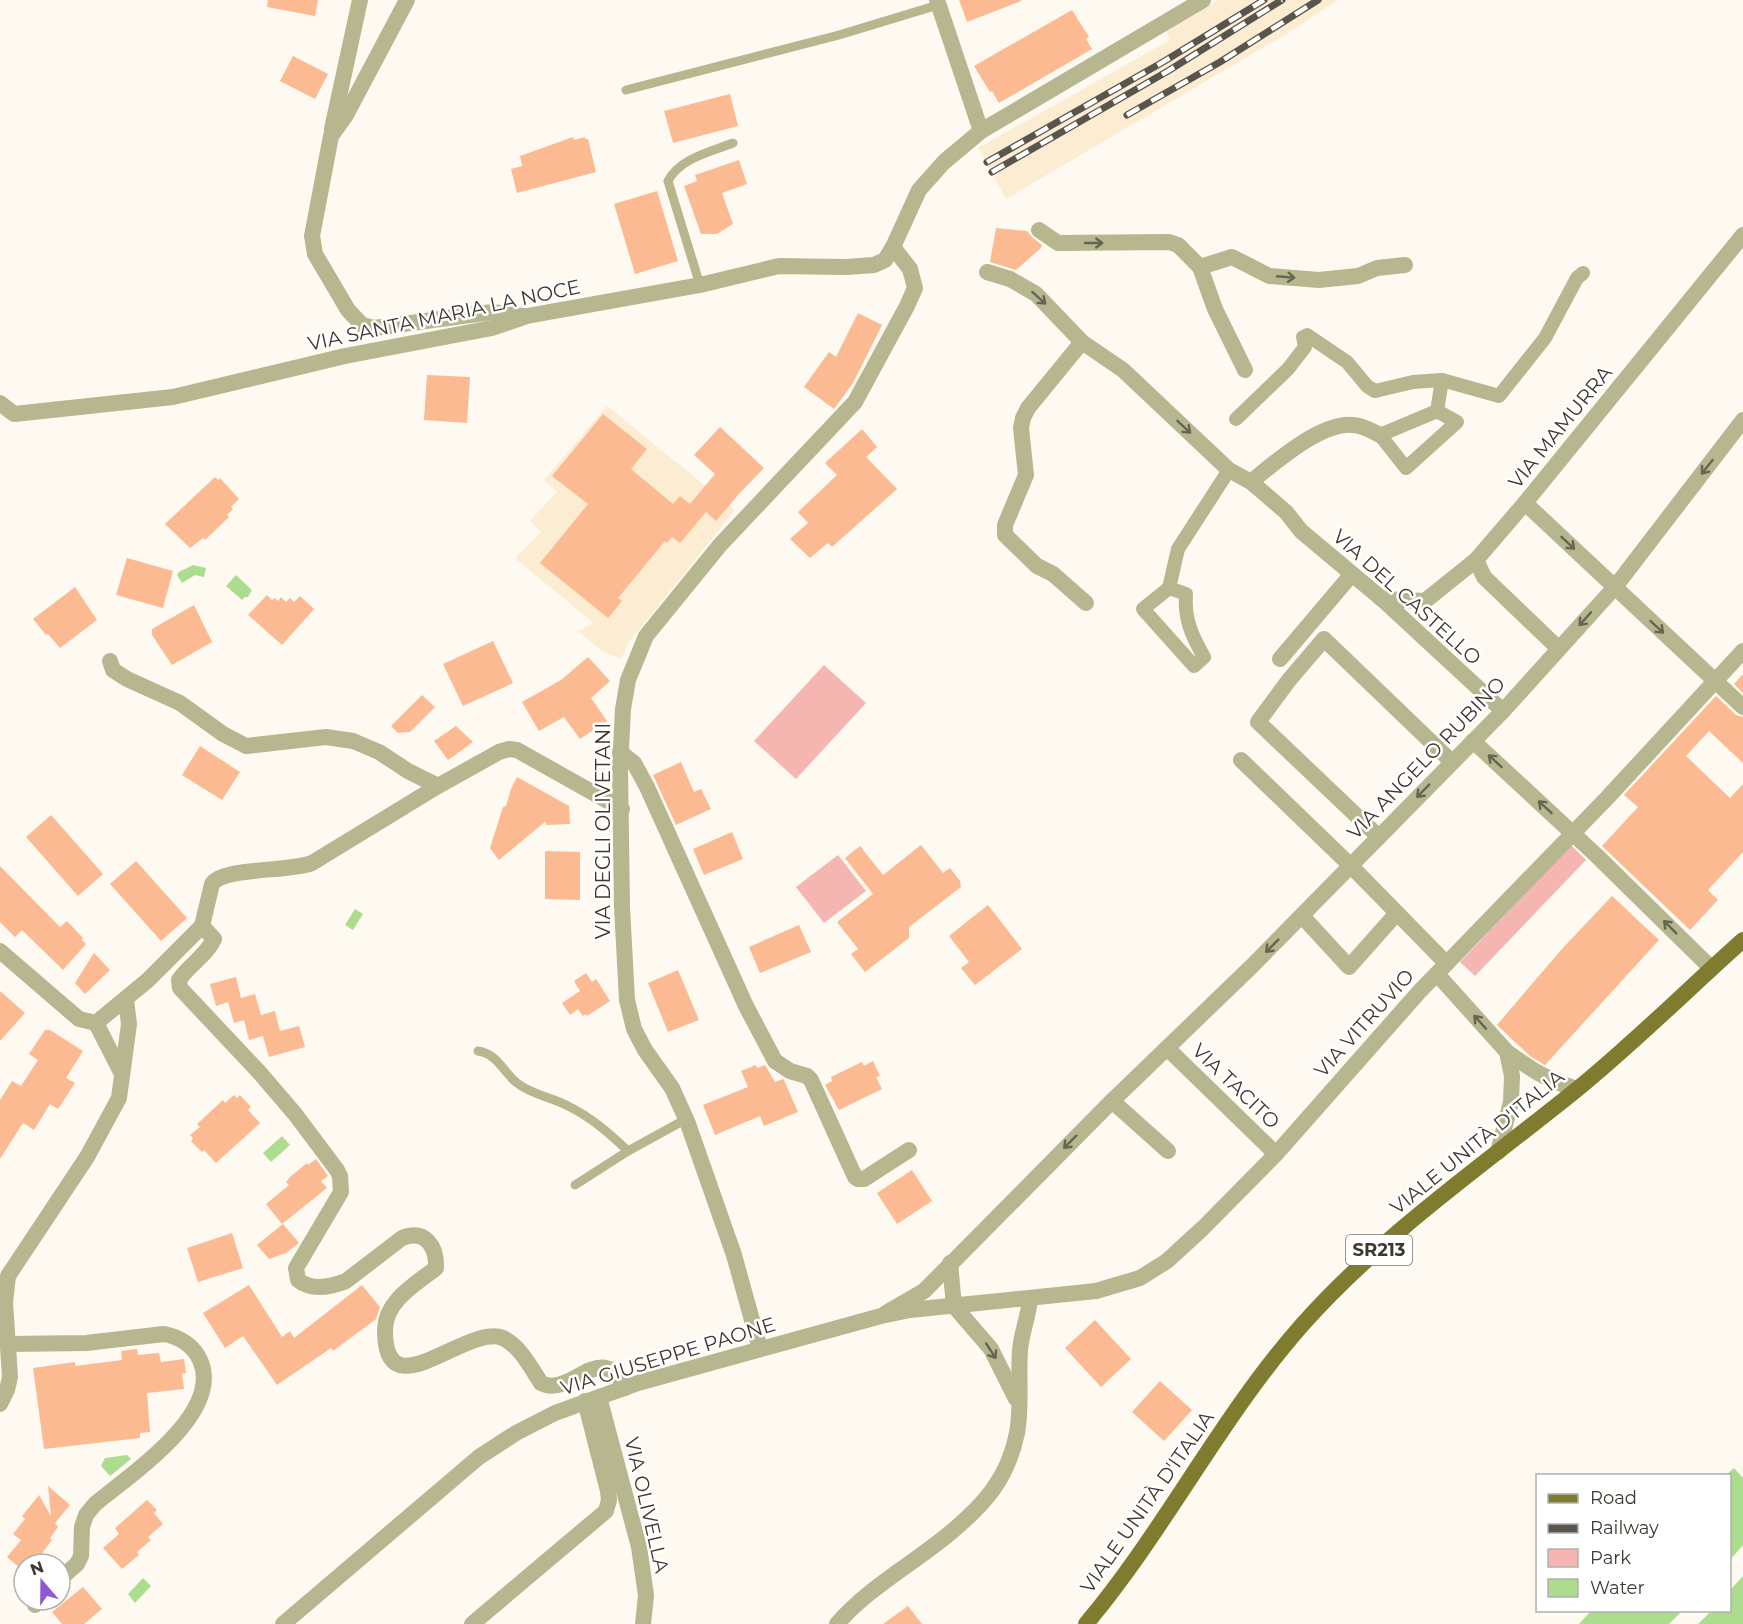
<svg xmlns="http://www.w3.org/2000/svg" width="1743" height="1624" font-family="Montserrat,sans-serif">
	<rect width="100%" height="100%" fill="#fef9f1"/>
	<g fill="#fcecd2">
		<path d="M1218 0H1337L1298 27 1006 199 978 148 1170 40 1165 30Z"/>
		<path d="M607 406 735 510 629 642 621 659 602 651 578 631 594 623 515 558 541 532 530 521 557 492 544 480Z"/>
	</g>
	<g fill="#f5b6b1">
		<path d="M824 665 866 703 796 779 754 741Z"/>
		<path d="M1571 845 1586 860 1475 976 1460 962Z"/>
		<path d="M838 855 866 891 824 923 796 887Z"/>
	</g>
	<g fill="#acdd8f">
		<path d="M193 565 206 568 204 577 195 575 182 583 177 575 179 572Z"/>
		<path d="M236 575 252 590 248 597H245L242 600 226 586Z"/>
		<path d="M355 909 363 914 353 930 345 925Z"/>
		<path d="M282 1136 290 1145 271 1162 263 1153Z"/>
		<path d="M127 1455 131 1459 110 1476 101 1466 105 1458Z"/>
		<path d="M1734 1468 1743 1478V1545L1730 1560V1476L1726 1475Z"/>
		<path d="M1743 1576V1624H1698L1711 1611 1730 1610V1590Z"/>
		<path d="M143 1578 151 1586 135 1603 128 1594Z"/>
		<path d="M1591 1611V1610L1682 1611 1669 1624H1579Z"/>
	</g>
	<g fill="#fcba93">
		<path d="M268 0H318L315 16 267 7Z"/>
		<path d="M959 0H1021V1L967 22Z"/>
		<path d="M1072 10 1089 37 1086 39 1092 49 999 103 992 91 990 92 974 66Z"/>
		<path d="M293 56 328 74 315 99 280 81Z"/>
		<path d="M730 94 738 126 673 143 664 111Z"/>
		<path d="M573 137 574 140 585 137V139H588L596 172 517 193 511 169 522 166 520 156Z"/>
		<path d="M739 160 747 184 722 193 733 224 717 234H701L684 186 697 181 695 175Z"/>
		<path d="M657 191 678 261 635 274 614 204Z"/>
		<path d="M996 228 1027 231 1033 238 1042 245 1041 248 1016 270 990 262Z"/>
		<path d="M858 313 882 325 853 383 834 409 804 387 829 352 836 357Z"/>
		<path d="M427 375 470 377 467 423 424 420Z"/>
		<path d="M603 414 647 449 631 469 673 504 680 496 690 504 715 474 694 455 720 427 764 468 738 495 716 521 706 512 680 543 672 537 667 543 665 541 618 598 622 601 608 618 540 563 588 504 552 476Z"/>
		<path d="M862 429 877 447 866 457 897 489 832 547 828 543 810 558 790 539 808 523 798 512 837 475 825 463Z"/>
		<path d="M215 477 218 480 220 478 239 499 231 507 233 509 227 515 229 517 205 540 203 538 190 548 165 524Z"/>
		<path d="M127 558 173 571 163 608 116 595Z"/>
		<path d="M75 587 97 620 60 648 48 634 46 635 33 619Z"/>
		<path d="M267 595 272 600 275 598 278 601 281 597 286 602 290 598 294 602 300 596 314 609 282 645 248 615Z"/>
		<path d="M194 605 212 642 172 665 152 635V629Z"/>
		<path d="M493 641 513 683 463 706 443 664Z"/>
		<path d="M588 657 610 681 591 698 607 721 580 739 564 717 539 731 522 702 561 680Z"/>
		<path d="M1743 674V693L1734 684Z"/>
		<path d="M422 695 435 707 410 732 398 733 391 726Z"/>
		<path d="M1716 696 1736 715 1743 717V763L1709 731 1686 756 1730 798 1743 784V852L1708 890 1718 900 1690 930 1602 846 1638 807 1624 795Z"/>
		<path d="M456 726 473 742 448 760 434 741Z"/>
		<path d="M200 746 240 772 222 800 182 775Z"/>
		<path d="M681 762 694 792 701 789 711 809 676 825 653 775Z"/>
		<path d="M517 777 569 806 570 824 546 825V821L499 860 490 848 503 807 506 806 511 789Z"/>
		<path d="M51 815 103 874 78 896 26 837Z"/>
		<path d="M732 832 743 859 704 875 693 849Z"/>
		<path d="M921 845 943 873 950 868 960 881 961 887 909 927V938L865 972 851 954 858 949 837 922 873 894 845 858 860 846 883 875Z"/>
		<path d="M545 851 580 852V900L545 899Z"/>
		<path d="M136 861 187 918 161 941 110 884Z"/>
		<path d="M0 866 60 927 67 921 83 938 82 940 86 944 63 970 22 930 15 937 0 922Z"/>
		<path d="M1612 896 1659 940 1545 1065 1530 1056 1497 1025 1561 950Z"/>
		<path d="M988 905 1022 949 975 985 961 968 969 962 949 936Z"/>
		<path d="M799 925 811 952 760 973 749 947Z"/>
		<path d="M94 953 110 970 85 994 75 983Z"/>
		<path d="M678 970 699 1020 668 1032 648 983Z"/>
		<path d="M586 973 592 982 596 979 610 1001 587 1016 586 1014 583 1016 578 1009 570 1015 562 1003 580 991 574 981Z"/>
		<path d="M236 977 241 998 255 994 261 1015 275 1011 280 1031 299 1026 305 1047 269 1057 263 1036 249 1040 244 1020 234 1023 228 1002 216 1006 210 984Z"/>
		<path d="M0 991 25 1013 0 1041Z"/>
		<path d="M45 1030H50L83 1051 66 1078 75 1083 58 1109 50 1104 34 1130 23 1123 0 1159V1100L12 1081 21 1086 38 1060 29 1054Z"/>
		<path d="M873 1061 880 1076 876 1077 882 1089 839 1110 825 1085 832 1081 831 1077 862 1062 864 1066Z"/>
		<path d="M756 1065 757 1068 765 1065 775 1082 783 1079 784 1080 798 1112 764 1126 760 1116 715 1135 703 1105 748 1087 741 1071Z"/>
		<path d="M234 1095 237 1098 240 1095 251 1107 248 1110 260 1123 216 1163 204 1150 202 1152 191 1141 193 1138 190 1135 200 1127 197 1124 223 1100 225 1103Z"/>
		<path d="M316 1159 328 1176 321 1181 327 1188 282 1224 266 1204 289 1185 286 1182 290 1177 307 1163 308 1165Z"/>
		<path d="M912 1170 932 1201 897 1224 877 1193Z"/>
		<path d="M283 1224 299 1243 286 1253 269 1259 257 1245Z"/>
		<path d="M232 1233 243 1268 198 1282 187 1248Z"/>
		<path d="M249 1285 282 1337 290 1331 294 1338 362 1285 380 1307 376 1319 333 1351 331 1348 277 1385 243 1336 225 1348 203 1313Z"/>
		<path d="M1095 1320 1131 1359 1101 1387 1065 1348Z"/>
		<path d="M137 1349 138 1355 159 1353 161 1362 184 1359 186 1373 182 1374 184 1389 147 1393 150 1432 140 1433V1438L44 1449 33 1368 75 1362V1366L122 1360 121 1351Z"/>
		<path d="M1160 1381 1192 1410 1164 1441 1132 1412Z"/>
		<path d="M48 1486 70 1505 55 1523 58 1527 50 1538 52 1540 40 1556 50 1564H24V1571L7 1557 21 1540 13 1534 25 1519 22 1516 39 1495 51 1516Z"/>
		<path d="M147 1500 157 1510 154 1513 163 1524 148 1537 151 1540 137 1552 139 1555 122 1569 103 1548 119 1534 115 1528Z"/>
		<path d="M83 1587 102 1609 84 1624H62L52 1612Z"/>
		<path d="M908 1606 922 1624H883Z"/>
	</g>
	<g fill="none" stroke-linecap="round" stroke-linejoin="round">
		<g stroke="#b6b68f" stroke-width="9">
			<path d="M626 90 839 35 938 5"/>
			<path d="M700 285 668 181C680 158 710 152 733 143"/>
			<path d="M478 1051C498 1054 503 1072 517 1083 532 1095 552 1097 568 1106 591 1117 610 1134 628 1151"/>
			<path d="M575 1185 628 1151 679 1123 687 1121"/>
		</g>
		<g stroke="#b6b68f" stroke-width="14">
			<path d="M1307 335 1347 362 1367 386 1375 391 1413 382 1442 380 1499 396 1545 338 1577 278 1583 273"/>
			<path d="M1437 411 1457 422 1406 468 1380 435Z"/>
			<path d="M1437 411 1442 380"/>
			<path d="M1236 419 1288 369 1305 347 1303 337"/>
			<path d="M1169 588 1186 594C1184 619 1192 636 1204 657L1194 666 1143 609Z"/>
			<path d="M1169 588 1178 549 1229 470"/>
		</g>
		<g stroke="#b6b68f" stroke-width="16">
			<path d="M407 0 346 115 331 136 312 236 315 254 348 310 362 325 374 328 492 312 523 316"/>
			<path d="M937 0 981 131"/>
			<path d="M332 129 360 0"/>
			<path d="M1039 230 1058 243 1169 242 1178 245 1200 267 1232 257 1269 276 1319 280 1358 276 1377 268 1405 265"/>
			<path d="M1200 267 1215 309 1245 370"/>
			<path d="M987 272 1010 279 1036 294 1082 342 1123 370 1229 470 1251 482 1286 512 1301 531 1382 599 1503 711"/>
			<path d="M1082 342 1028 408 1023 418 1021 428 1026 475 1005 525V535L1037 566 1053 574 1086 603"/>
			<path d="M0 403 14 414 173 397 345 356 492 328 527 316 700 285 779 266 846 267 874 265 885 260 893 247 919 190 944 162 981 131 1203 0"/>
			<path d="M1251 482C1275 462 1321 422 1353 425 1362 425 1372 431 1380 435"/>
			<path d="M1525 503 1743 707"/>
			<path d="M1476 560 1484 577 1558 648"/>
			<path d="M1382 599 1425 601 1476 560 1525 503 1743 235"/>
			<path d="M1280 659 1352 574"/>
			<path d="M110 661 113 670 127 679 180 703 223 734 246 746 326 737 353 741 379 752 408 771 438 786"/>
			<path d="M1473 741 1596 855 1711 968"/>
			<path d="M620 752 634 763 647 787 746 1006 775 1061 790 1071 807 1076 811 1080 855 1177 858 1179H864L909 1150"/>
			<path d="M1241 760 1351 866 1446 963"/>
			<path d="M1379 837 1258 722 1289 680 1324 639 1452 762"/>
			<path d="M1302 916 1349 967 1397 913"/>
			<path d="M202 926 214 939C206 956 189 965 179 980L180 988 259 1072 295 1114 337 1170 340 1176 341 1192 296 1268 298 1280C312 1291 331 1287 346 1281L402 1238C425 1229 437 1246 436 1268 416 1284 386 1300 385 1329 384 1414 466 1323 503 1338 520 1346 531 1368 541 1383 571 1399 601 1337 625 1388"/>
			<path d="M0 951 79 1019 96 1023 148 980 202 926 212 884C223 867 290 872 312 863L438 786 499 752 509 749 517 750 622 809"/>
			<path d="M1437 974 1507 1052 1512 1076 1511 1102 1498 1152"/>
			<path d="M96 1023 122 1074"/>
			<path d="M1167 1048 1276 1154"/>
			<path d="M1507 1052C1532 1070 1547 1080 1577 1089"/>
			<path d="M1112 1101 1168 1151"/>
			<path d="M950 1263 954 1306"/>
			<path d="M886 1313 924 1291 1112 1101 1252 966 1503 711 1615 587 1743 420"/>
			<path d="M8 1344 86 1343 164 1334C179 1337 193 1345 200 1360 224 1413 131 1474 95 1504L86 1515 82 1527 81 1556 77 1564 60 1579"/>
			<path d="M760 1349 734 1255 687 1121 672 1088 645 1050 634 1029 627 1000 622 907 620 769 623 709 628 680 646 636 720 545 855 402 907 306 915 288 910 269 893 247"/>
			<path d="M599 1397 639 1547 646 1595 643 1624"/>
			<path d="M0 1404 7 1390 10 1377 5 1302 8 1276 87 1157 119 1098 129 1024 126 1000"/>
			<path d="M35 1605 39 1600"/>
			<path d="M472 1624 606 1511 609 1500 608 1491 585 1401"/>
		</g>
		<g stroke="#b6b68f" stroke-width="16">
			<path d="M954 1306 991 1349 1016 1399"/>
			<path d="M283 1624 479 1457 516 1433 555 1413 638 1383 881 1316 910 1310 1096 1291 1140 1278 1167 1261 1203 1228 1276 1154 1419 992 1607 798 1743 651"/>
			<path d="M837 1624C869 1587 913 1564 950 1533 985 1504 1008 1478 1017 1433 1022 1407 1018 1378 1020 1351 1021 1333 1029 1316 1030 1298"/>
		</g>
		<path stroke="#7f7c2f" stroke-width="16" d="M1086 1624C1165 1530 1220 1418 1302 1325 1382 1235 1482 1166 1575 1091 1633 1044 1687 990 1743 940"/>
		<defs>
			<g id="rail">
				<path d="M1127 115 1220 62 1318 0"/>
				<path d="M987 162 1163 62 1264 0"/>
				<path d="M992 172 1168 71 1282 0"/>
			</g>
		</defs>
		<use href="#rail" stroke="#59544c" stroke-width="7"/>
		<use href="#rail" stroke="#fff" stroke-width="4.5" stroke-dasharray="14" stroke-linecap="butt"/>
	</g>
	<defs><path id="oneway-shaft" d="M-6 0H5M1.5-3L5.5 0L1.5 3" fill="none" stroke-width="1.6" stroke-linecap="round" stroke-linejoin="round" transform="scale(1.5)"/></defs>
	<g stroke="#676552">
		<use href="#oneway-shaft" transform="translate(1094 243)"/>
		<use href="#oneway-shaft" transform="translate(1286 277) rotate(5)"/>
		<use href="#oneway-shaft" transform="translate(1039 298) rotate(42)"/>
		<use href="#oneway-shaft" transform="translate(1184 427) rotate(43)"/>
		<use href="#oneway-shaft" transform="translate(1707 467) rotate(128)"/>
		<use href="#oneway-shaft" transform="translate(1568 543) rotate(43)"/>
		<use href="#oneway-shaft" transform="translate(1585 619) rotate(132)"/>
		<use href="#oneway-shaft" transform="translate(1657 627) rotate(43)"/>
		<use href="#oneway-shaft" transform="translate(1495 761) rotate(-138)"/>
		<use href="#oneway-shaft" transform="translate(1423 791) rotate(134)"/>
		<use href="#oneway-shaft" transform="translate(1545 807) rotate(-137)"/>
		<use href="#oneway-shaft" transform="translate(1670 927) rotate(-135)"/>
		<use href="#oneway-shaft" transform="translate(1272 946) rotate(135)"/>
		<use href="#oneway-shaft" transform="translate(1480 1022) rotate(-132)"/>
		<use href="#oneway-shaft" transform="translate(1070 1142) rotate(135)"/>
		<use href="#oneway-shaft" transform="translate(991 1351) rotate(57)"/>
	</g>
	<g text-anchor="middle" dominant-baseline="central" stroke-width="5" stroke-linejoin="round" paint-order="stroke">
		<rect fill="#fff" stroke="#77746f" stroke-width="1.5" x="1346" y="1235" width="66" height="30" rx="4.5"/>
		<g font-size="18" font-weight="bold" fill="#3d3931">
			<text x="1379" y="1250">SR213</text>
		</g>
		<g font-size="20" fill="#3d3931" stroke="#fff">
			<text transform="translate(444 315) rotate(-12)">VIA SANTA MARIA LA NOCE</text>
			<text transform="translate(1560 427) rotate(-51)">VIA MAMURRA</text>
			<text transform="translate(1407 597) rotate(42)">VIA DEL CASTELLO</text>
			<text transform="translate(1426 758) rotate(-46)">VIA ANGELO RUBINO</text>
			<text transform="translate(603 831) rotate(-90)">VIA DEGLI OLIVETANI</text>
			<text transform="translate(1364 1023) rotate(-48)">VIA VITRUVIO</text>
			<text transform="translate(1236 1086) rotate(44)">VIA TACITO</text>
			<text transform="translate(1477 1142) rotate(-39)">VIALE UNITÀ D'ITALIA</text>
			<text transform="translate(668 1356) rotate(-17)">VIA GIUSEPPE PAONE</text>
			<text transform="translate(1147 1502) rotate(-55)">VIALE UNITÀ D'ITALIA</text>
			<text transform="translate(647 1505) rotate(77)">VIA OLIVELLA</text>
		</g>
	</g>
	<rect x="1536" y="1474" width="195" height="138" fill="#ffffff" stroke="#b1b0ad" stroke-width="1.5"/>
	<rect x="1548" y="1494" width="30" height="9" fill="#7f7c2f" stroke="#b1b0ad" stroke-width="1.5"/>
	<text x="1590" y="1504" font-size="18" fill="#3d3931">Road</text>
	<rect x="1548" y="1524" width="30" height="9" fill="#59544c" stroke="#b1b0ad" stroke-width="1.5"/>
	<text x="1590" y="1534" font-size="18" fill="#3d3931">Railway</text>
	<rect x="1548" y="1549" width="30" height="18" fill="#f5b6b1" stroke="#b1b0ad" stroke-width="1.5"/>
	<text x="1590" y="1564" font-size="18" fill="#3d3931">Park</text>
	<rect x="1548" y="1579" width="30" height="18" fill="#acdd8f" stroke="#b1b0ad" stroke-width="1.5"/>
	<text x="1590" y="1594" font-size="18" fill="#3d3931">Water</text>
	<g transform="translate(42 1582) rotate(340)"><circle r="28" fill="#ffffff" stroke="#b1b0ad" stroke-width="1.5"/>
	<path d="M0-4.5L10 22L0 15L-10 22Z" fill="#8f59d1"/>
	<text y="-9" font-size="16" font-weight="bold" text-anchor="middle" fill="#3d3931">N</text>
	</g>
</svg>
